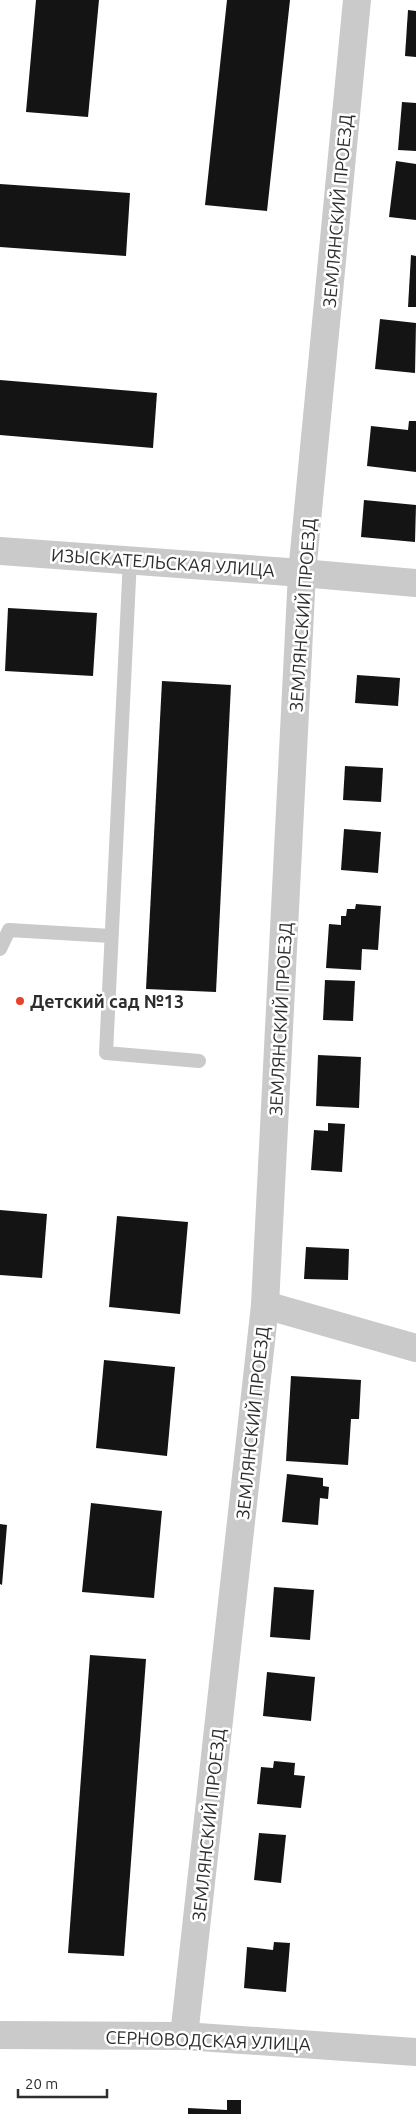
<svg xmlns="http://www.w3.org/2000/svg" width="416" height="2114" font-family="Ubuntu,sans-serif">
	<rect width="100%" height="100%" fill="#fff"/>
	<g fill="#141414">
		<path d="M36 0H99L88 117 26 112Z"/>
		<path d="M227 0H290L267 211 205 205Z"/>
		<path d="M408 10 416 11V57L405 56Z"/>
		<path d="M402 102 416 103V151L398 150Z"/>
		<path d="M396 161 416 164V220L389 217Z"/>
		<path d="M0 184 130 193 126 256 0 247Z"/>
		<path d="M411 255 416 256V307H408Z"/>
		<path d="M380 319 416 323 415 373 375 369Z"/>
		<path d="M0 380 157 393 153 448 0 435Z"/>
		<path d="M409 421H416V472L367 466 371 426 408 430Z"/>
		<path d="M364 500 416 505 415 542 361 537Z"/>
		<path d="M8 608 97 613 93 676 5 671Z"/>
		<path d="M357 675 400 678 398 706 355 703Z"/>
		<path d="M162 681 231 685 216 992 146 989Z"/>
		<path d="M345 766 383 768 381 802 343 800Z"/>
		<path d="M344 829 381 832 378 873 341 870Z"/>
		<path d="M356 904 381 906 378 950 362 949 361 970 326 968 329 924 341 925V916H346L347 909H355Z"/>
		<path d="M325 980 355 981 353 1021 323 1020Z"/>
		<path d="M318 1055 361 1057 359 1108 316 1106Z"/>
		<path d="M328 1123 345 1124 342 1172 311 1170 314 1130 328 1131Z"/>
		<path d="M0 1210 47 1214 42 1278 0 1275Z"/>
		<path d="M117 1216 188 1222 180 1314 109 1307Z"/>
		<path d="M306 1247 349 1249 348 1280 304 1279Z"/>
		<path d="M104 1360 175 1367 167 1456 96 1448Z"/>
		<path d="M291 1376 361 1380 359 1419H351L348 1465 286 1461Z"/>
		<path d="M287 1474 323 1478V1486L329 1487 328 1499 320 1498 318 1525 282 1522Z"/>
		<path d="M91 1503 162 1511 154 1598 82 1592Z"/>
		<path d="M0 1524 7 1525 2 1585 0 1584Z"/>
		<path d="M274 1587 314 1590 310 1640 270 1637Z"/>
		<path d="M90 1655 146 1659 124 1956 68 1953Z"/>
		<path d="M267 1672 315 1677 311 1721 263 1716Z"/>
		<path d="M274 1761 295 1763 294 1775 305 1776 301 1808 257 1804 261 1767 273 1768Z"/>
		<path d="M259 1833 286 1835 281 1883 254 1880Z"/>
		<path d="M274 1942 290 1943 286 1992 244 1988 247 1947 273 1950Z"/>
		<path d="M227 2100H241V2114H188V2108L227 2110Z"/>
	</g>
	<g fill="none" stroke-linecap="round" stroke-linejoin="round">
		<g stroke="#cacaca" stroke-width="14">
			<path d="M130 559 106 1053 199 1061"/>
			<path d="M0 949 9 930 111 936"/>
		</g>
		<g stroke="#cacaca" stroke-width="28">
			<path d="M0 551 302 573 416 583"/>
			<path d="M265 1305 416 1348"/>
			<path d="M0 2035 184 2036 416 2052"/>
			<path d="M184 2036 265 1305 302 573 357 0"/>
		</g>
	</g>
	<circle fill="#e6412c" stroke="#fff" stroke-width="2" cx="20" cy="1001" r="5"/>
	<g text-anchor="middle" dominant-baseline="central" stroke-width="5" stroke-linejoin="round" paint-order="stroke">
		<g font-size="18" fill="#2d2d2d" stroke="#fff">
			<text transform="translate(337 211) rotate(-85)">ЗЕМЛЯНСКИЙ ПРОЕЗД</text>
			<text transform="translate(163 562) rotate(4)">ИЗЫСКАТЕЛЬСКАЯ УЛИЦА</text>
			<text transform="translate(302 615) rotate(-86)">ЗЕМЛЯНСКИЙ ПРОЕЗД</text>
			<text transform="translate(280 1019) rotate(-87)">ЗЕМЛЯНСКИЙ ПРОЕЗД</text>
			<text transform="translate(252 1423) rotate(-84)">ЗЕМЛЯНСКИЙ ПРОЕЗД</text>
			<text transform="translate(208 1825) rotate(-84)">ЗЕМЛЯНСКИЙ ПРОЕЗД</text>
			<text transform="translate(208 2040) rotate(2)">СЕРНОВОДСКАЯ УЛИЦА</text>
		</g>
		<g font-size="18" font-weight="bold" fill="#2d2d2d" stroke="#fff" text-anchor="start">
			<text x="30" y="1001">Детский сад №13</text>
		</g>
	</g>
	<path d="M18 2089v8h89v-8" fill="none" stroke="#2d2d2d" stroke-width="2.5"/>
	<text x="25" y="2089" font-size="15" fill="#2d2d2d" stroke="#ffffff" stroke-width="4" paint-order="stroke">20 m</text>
</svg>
